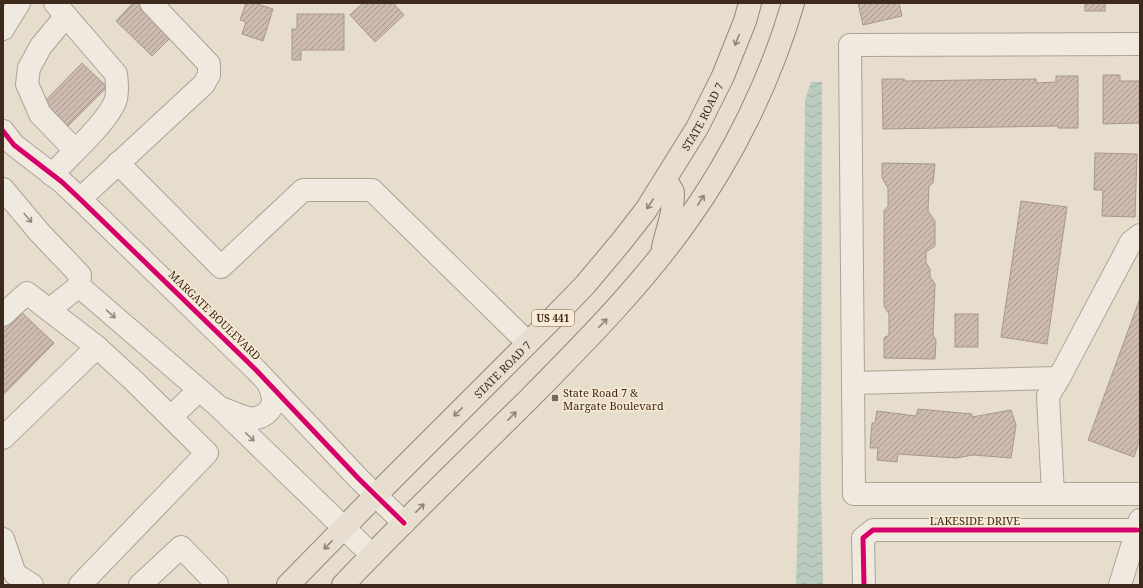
<svg xmlns="http://www.w3.org/2000/svg" width="1143" height="588" font-family="'Noto Serif',serif">
	<defs>
		<pattern id="water-waves" width="16" height="10" patternUnits="userSpaceOnUse"><rect width="16" height="10" fill="#b9ccbf"/><path d="M0 5q4-4 8 0t8 0" fill="none" stroke="#a0afa4"/></pattern>
		<pattern id="building-hatch" width="6" height="6" patternUnits="userSpaceOnUse"><rect width="6" height="6" fill="#ccbbae"/><path d="M-1 1l2-2M0 6l6-6M5 7l2-2" fill="none" stroke="#a7988d"/></pattern>
	</defs>
	<rect width="100%" height="100%" fill="#e7ddcd"/>
	<path fill="url(#water-waves)" d="M811 82H822L821 487 823 585H796L802 366 805 100Z"/>
	<g fill="url(#building-hatch)" stroke="#a8988c">
		<path d="M133 3H143L175 33 152 56 116 21Z"/>
		<path d="M246 3H254L273 9 263 41 242 34 246 22 240 20Z"/>
		<path d="M363 3H393L404 15 375 42 350 15Z"/>
		<path d="M858 3H899L902 16 863 25Z"/>
		<rect x="1085" y="3" width="20" height="8"/>
		<path d="M297 14H344V50H301V60H292V29H297Z"/>
		<path d="M82 63 107 87 68 126 44 102Z"/>
		<path d="M1103 75H1120V81H1140V123L1103 124Z"/>
		<path d="M1056 76H1078V128H1058V126L883 129 882 79H904L905 81 1036 79V83L1056 82Z"/>
		<path d="M1095 153 1137 154 1135 217 1102 216 1103 190H1094Z"/>
		<path d="M882 163 935 164 933 183 929 186 928 211 935 221V246L926 252V263L930 269V277L935 284 933 335 936 340 935 359 884 358V338L889 335V314L884 306V210L888 207V188L882 178Z"/>
		<path d="M1021 201 1067 207 1047 344 1001 337Z"/>
		<path d="M1140 298V439L1134 457 1088 440Z"/>
		<path d="M19 310 54 343 3 395V326Z"/>
		<rect x="955" y="314" width="23" height="33"/>
		<path d="M918 409 972 414V417L1011 410 1016 425 1011 458 973 455 956 458 898 454 897 462 877 460 878 448H870L872 423H875L877 411 916 416Z"/>
	</g>
	<g fill="none" stroke-linecap="round" stroke-linejoin="round">
		<defs>
			<g id="minor">
				<path d="M66 16 41 46 29 68 27 84 40 114 69 144 72 153"/>
				<path d="M3 29 19 3"/>
				<path d="M1140 44 850 45 854 494H1140"/>
				<path d="M3 131 14 145 62 182 80 199 256 370 359 479 404 523"/>
				<path d="M118 163 221 267 303 190H372L528 343"/>
				<path d="M52 175C68 157 110 120 116 99 118 90 117 82 116 74L55 3"/>
				<path d="M3 189 40 233 80 275 79 286 218 406 372 555"/>
				<path d="M80 199 204 84 209 75V64L151 3"/>
				<path d="M3 315 27 293 49 310 79 286"/>
				<path d="M853 383 1059 378"/>
				<path d="M224 409C232 412 240 416 248 418 260 420 274 412 273 398 272 393 270 387 268 383"/>
				<path d="M171 417 199 390"/>
				<path d="M3 438 97 347 49 310"/>
				<path d="M1053 494 1048 396 1059 378 1131 242 1140 235"/>
				<path d="M3 539 15 574 32 585"/>
				<path d="M80 585 207 453 134 381 97 347"/>
				<path d="M140 585 181 547 217 584 216 585"/>
				<path d="M864 585 863 538 873 530H1137"/>
				<path d="M1120 585 1140 520"/>
			</g>
			<g id="major">
				<path d="M663 247 672 213 673 192 666 180"/>
				<path id="s1" d="M288 585 376 495 549 322 585 285 621 242 646 210 697 128 723 76 745 21 750 3"/>
				<path d="M343 585C403 522 466 461 528 400 584 343 641 286 687 221 733 157 771 79 793 3"/>
			</g>
		</defs>
		<use href="#minor" stroke="#aca296" stroke-width="24"/>
		<use href="#major" stroke="#92887d" stroke-width="24"/>
		<use href="#minor" stroke="#efe9e0" stroke-width="22"/>
		<use href="#major" stroke="#e7ded0" stroke-width="22"/>
		<defs>
			<g id="cycleway">
				<path d="M3 131 14 145 62 182 80 199 256 370 359 479 404 523"/>
				<path d="M864 585 863 538 873 530H1137"/>
			</g>
		</defs>
		<use href="#cycleway" stroke="#f9ebd3" stroke-width="8"/>
		<use href="#cycleway" stroke="#d6006c" stroke-width="5"/>
	</g>
	<defs><path id="oneway-shaft" d="M-6 0H5M1.5-3L5.5 0L1.5 3" fill="none" stroke-width="1.6" stroke-linecap="round" stroke-linejoin="round"/></defs>
	<g stroke="#928476">
		<use href="#oneway-shaft" transform="translate(737 40) rotate(112)"/>
		<use href="#oneway-shaft" transform="translate(701 200) rotate(-57)"/>
		<use href="#oneway-shaft" transform="translate(650 204) rotate(123)"/>
		<use href="#oneway-shaft" transform="translate(603 323) rotate(-46)"/>
		<use href="#oneway-shaft" transform="translate(458 412) rotate(135)"/>
		<use href="#oneway-shaft" transform="translate(512 416) rotate(-45)"/>
		<use href="#oneway-shaft" transform="translate(420 508) rotate(-45)"/>
		<use href="#oneway-shaft" transform="translate(328 545) rotate(134)"/>
	</g>
	<g stroke="#968a7e">
		<use href="#oneway-shaft" transform="translate(28 218) rotate(50)"/>
		<use href="#oneway-shaft" transform="translate(111 314) rotate(41)"/>
		<use href="#oneway-shaft" transform="translate(250 437) rotate(44)"/>
	</g>
	<rect fill="#78695b" stroke="#f9ebd3" stroke-width="1.5" x="551" y="394" width="8" height="8" rx="2"/>
	<g text-anchor="middle" dominant-baseline="central" stroke-width="3" stroke-linejoin="round" paint-order="stroke">
		<rect fill="#f9ebd3" stroke="#756454" stroke-width="1" x="532" y="310" width="42" height="16" rx="3"/>
		<g font-size="10" font-weight="bold" fill="#3d2a1d">
			<text x="553" y="318">US 441</text>
		</g>
		<g font-size="11" fill="#3d2a1d" stroke="#f9ebd3">
			<text stroke="none"><textPath href="#s1" startOffset="628">STATE ROAD 7</textPath></text>
			<text transform="translate(215 315) rotate(44)">MARGATE BOULEVARD</text>
			<text stroke="none"><textPath href="#s1" startOffset="304">STATE ROAD 7</textPath></text>
			<text x="975" y="520">LAKESIDE DRIVE</text>
		</g>
		<g font-size="11" fill="#3d2a1d" stroke="#f9ebd3" text-anchor="start">
			<text x="563" y="392">State Road 7 &amp;<tspan x="563" dy="13">Margate Boulevard</tspan></text>
		</g>
	</g>
	<rect width="1143" height="588" fill="none" stroke="#3d2a1d" stroke-width="8"/>
</svg>
